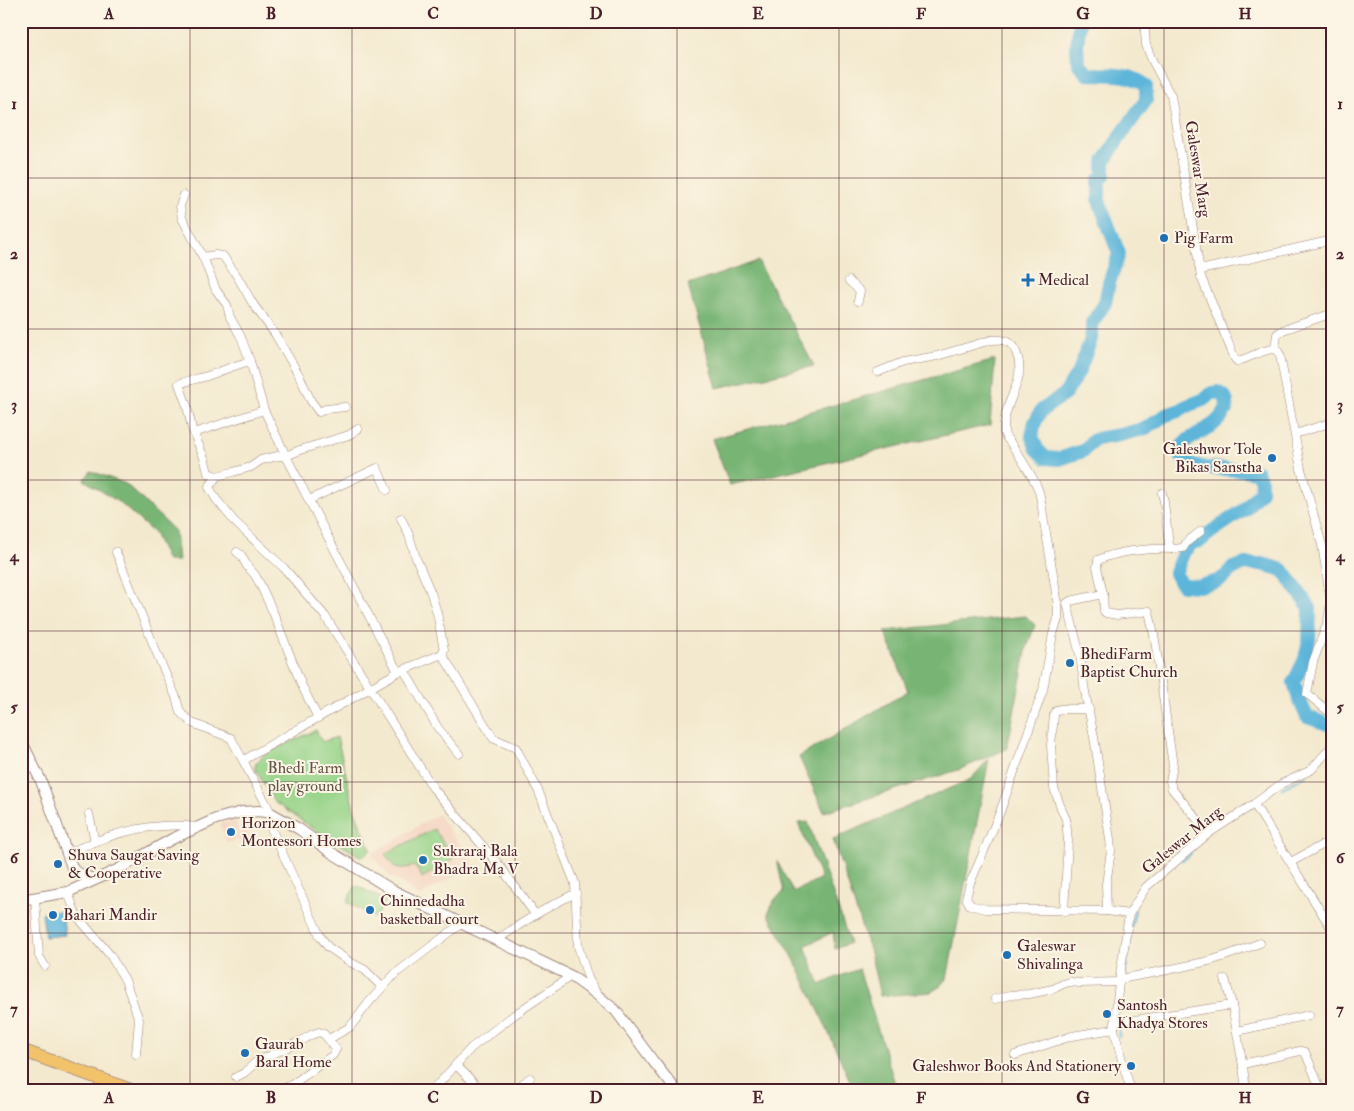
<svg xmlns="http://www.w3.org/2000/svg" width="1354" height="1111" font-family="'IM FELL Double Pica',serif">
	<rect width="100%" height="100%" fill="#fcf5e5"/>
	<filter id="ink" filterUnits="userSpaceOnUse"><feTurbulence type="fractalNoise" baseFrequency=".02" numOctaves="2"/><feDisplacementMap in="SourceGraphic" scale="10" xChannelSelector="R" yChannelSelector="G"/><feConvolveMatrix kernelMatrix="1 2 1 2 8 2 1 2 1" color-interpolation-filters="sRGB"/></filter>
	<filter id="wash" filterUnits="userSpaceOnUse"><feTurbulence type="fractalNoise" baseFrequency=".0096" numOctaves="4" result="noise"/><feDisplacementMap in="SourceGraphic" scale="20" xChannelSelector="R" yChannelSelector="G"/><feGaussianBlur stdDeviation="1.12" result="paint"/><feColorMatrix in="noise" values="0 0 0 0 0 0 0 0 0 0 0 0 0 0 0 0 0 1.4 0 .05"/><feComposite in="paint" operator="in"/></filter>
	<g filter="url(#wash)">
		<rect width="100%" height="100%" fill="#f3e9ce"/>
		<g fill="#f4d3c0">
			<path d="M438 814 474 865 419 896 396 879 389 876 371 854Z"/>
			<path d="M235 820 239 833 247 830 251 841 240 844 239 840 227 843 220 824Z"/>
		</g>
		<g fill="#96d388" stroke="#70795a">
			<path d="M316 730 322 742 337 737 354 809 371 850 362 857 318 832 274 802 255 768 256 763 267 753Z"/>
			<path d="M434 829 454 859 422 878 420 873 414 866 406 868H395L385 854Z"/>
			<path d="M356 885 386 901 375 918 347 902Z"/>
		</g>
		<g fill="#78b574" stroke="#616a50">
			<path d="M758 261 814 366 717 388 688 285Z"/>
			<path d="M995 360 990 425 730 485 712 439Z"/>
			<path d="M91 471 126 484 175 531 178 561H167L154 533 120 503 84 480Z"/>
			<path d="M1026 616 1035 625 1027 647 1007 749 958 770 824 812 799 757 908 691 885 631Z"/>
			<path d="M989 759 947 979 933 992 880 996 871 956 833 839 971 779Z"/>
			<path d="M808 822 850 943 835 949 833 932 805 946 820 985 837 977 859 969 897 1090H854L814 1000 800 972 794 959 768 914 775 899 784 892 777 861 793 892 821 878 798 823Z"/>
		</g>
		<path fill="#5db6da" stroke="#546a82" d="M62 911 65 935 45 937 42 913Z"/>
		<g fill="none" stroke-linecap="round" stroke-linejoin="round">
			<g stroke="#5db6da" stroke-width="2.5">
				<path d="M1282 788 1306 776"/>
				<path d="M1182 860 1188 857 1191 853"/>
				<path d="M1131 927 1135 911"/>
				<path d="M1125 977 1130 935"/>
				<path d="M1121 996 1124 983"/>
				<path d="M1119 1025V1036"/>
			</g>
			<path stroke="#5db6da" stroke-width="14" d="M1080 21 1077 45 1078 63 1087 74C1106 75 1131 72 1146 86V100L1115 144 1104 162V176L1099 180V201L1119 254 1109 283 1105 303 1092 323V333L1090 342 1079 371 1065 394 1052 403 1041 411 1035 422 1032 436 1037 449 1046 458 1059 459 1083 451 1094 440 1101 438 1120 435 1146 428 1166 415 1181 410 1189 405 1203 400 1212 393 1218 392 1223 395 1225 397 1227 403 1226 410 1220 418 1214 424 1188 440 1182 446V458L1189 464 1206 468 1243 470 1257 472 1261 481V491L1245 509 1211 532 1200 541 1193 542 1184 551 1175 573 1179 581 1183 585 1199 586 1207 584 1218 581 1227 575 1233 568 1246 564H1262L1283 570 1310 608 1309 639 1305 659 1294 682 1299 699 1307 717 1333 726"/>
		</g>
	</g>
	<g filter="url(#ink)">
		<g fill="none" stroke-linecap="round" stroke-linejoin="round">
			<defs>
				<g id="minor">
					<path d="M1144 21 1146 45 1152 60 1171 96 1201 277 1235 359 1237 361 1241 360C1248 358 1267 348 1274 349 1278 350 1278 351 1280 355L1301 469 1322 545 1331 602 1328 621 1313 662 1307 694 1333 715"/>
					<path d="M184 195 180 206 182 218 203 257 216 290 227 305 230 317 241 337 250 361 264 410 286 456 398 672"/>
					<path d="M203 257 215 255 223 256 237 276 253 304 275 334 299 375 311 401 319 412 326 409 345 407"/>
					<path d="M1200 270 1333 240"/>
					<path d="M849 281 860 291 858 301"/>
					<path d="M1275 349 1277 334 1283 330 1333 313"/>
					<path d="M250 361C235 365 222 371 207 376 198 379 188 380 179 384L187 406 192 429 205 460 208 473 217 476 233 472 251 467 261 460 278 456H286L300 450 349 435 358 429"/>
					<path d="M878 372 903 362 937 356 991 340C1002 339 1011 340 1016 352 1028 380 1005 398 1004 425 1004 427 1004 430 1004 433 1005 436 1008 440 1010 442 1019 456 1032 474 1038 489 1042 500 1042 511 1044 522 1049 550 1054 578 1058 606V619L1053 634 1043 690 1000 812 981 858 970 883 966 898 970 905 986 909 1107 911 1129 914"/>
					<path d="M194 433 264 410"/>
					<path d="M1295 434 1333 422"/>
					<path d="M217 476 209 487 216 499 234 521 284 568 325 616 433 788 500 866 535 914"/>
					<path d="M309 500 377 468 387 490"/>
					<path d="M401 518 409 535 416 558 431 593 437 613 444 650 442 654"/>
					<path d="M1172 549 1183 548 1187 542 1201 531"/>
					<path d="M116 552 160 661 176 697 180 712 192 723 231 738 271 813V828L320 936 328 947 350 962 365 970 382 987"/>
					<path d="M237 552 241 555 247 566 255 575 261 586 273 612 302 686 318 718"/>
					<path d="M1103 594 1097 567 1098 560C1118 551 1149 548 1172 549L1169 545 1164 502 1162 493"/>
					<path d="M404 670 438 728 459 754"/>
					<path d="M244 760 398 672 442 654 493 738 516 748 538 790 575 883 578 946 588 978 595 991"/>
					<path d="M1254 804 1333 931"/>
					<path d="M89 814 95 842"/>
					<path d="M67 854C107 834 153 821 198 827"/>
					<path d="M1291 862 1333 839"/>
					<path d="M68 892 76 915 110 955 125 980 139 1020 136 1054"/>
					<path d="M35 898 39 956 45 966"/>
					<path d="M1064 911 1068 841 1066 819 1062 811 1054 788 1051 745 1054 715 1056 711 1060 709H1089"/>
					<path d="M1107 911 1106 884 1111 851 1110 839 1094 737 1085 692 1080 655 1067 603 1070 601 1103 594 1104 611 1106 613 1117 615 1149 611 1155 640 1173 766 1170 781 1172 789 1209 833"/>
					<path d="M497 940C524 921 546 907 576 893"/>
					<path d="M1120 979C1147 974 1174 969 1200 963 1221 959 1240 950 1260 943"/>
					<path d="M1225 979 1232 1005"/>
					<path d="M995 999 1011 995 1029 994 1053 989 1063 984 1070 982 1080 983 1119 982"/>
					<path d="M1115 1023 1120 1021 1135 1020 1232 1005 1243 1066 1246 1090"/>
					<path d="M1237 1031 1309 1015"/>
					<path d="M329 1039 350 1027 370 1001 395 974 462 923"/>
					<path d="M1015 1055 1072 1036 1114 1029"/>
					<path d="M1243 1064 1300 1051 1305 1052 1321 1090"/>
					<path d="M456 1065 481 1090"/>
					<path d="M236 1077 244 1073 256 1062 301 1041 311 1035 319 1032 324 1034 336 1049 333 1055 293 1084 281 1090"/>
					<path d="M433 1090 471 1048 514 1015 571 976"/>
					<path d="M518 1090 517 1088 530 1078"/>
					<path d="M1131 1090 1124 1068 1114 1029 1119 982 1129 914 1146 887 1209 833 1254 804 1281 784 1311 770 1333 745"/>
				</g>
				<g id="tertiary">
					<path d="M21 740 41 781 73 870 84 876 95 879"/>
					<path d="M21 900 68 892 117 870 172 839 216 819 242 812 259 811 271 813 299 829 332 853 394 891 571 976 596 994 616 1011 653 1061 676 1090"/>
				</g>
				<path id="primary" d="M21 1050 131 1090"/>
			</defs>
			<use href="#minor" stroke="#9e847c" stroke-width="9"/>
			<use href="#tertiary" stroke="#9e847c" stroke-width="12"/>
			<use href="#primary" stroke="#9e847c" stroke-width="14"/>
			<use href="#minor" stroke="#fff" stroke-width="8"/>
			<use href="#tertiary" stroke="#fff" stroke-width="10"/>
			<use href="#primary" stroke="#f2c36a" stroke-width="12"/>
		</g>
	</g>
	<path fill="none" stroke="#4a1f2b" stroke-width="1" stroke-opacity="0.55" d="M190 21V1090M352 21V1090M515 21V1090M677 21V1090M839 21V1090M1002 21V1090M1164 21V1090M21 178H1333M21 329H1333M21 480H1333M21 631H1333M21 782H1333M21 933H1333"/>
	<g fill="#1f6fb2" stroke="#fcf5e5" stroke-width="2">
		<circle cx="1164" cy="238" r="5"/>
		<path d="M1025.5 272.5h5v5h5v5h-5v5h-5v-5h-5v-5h5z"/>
		<circle cx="1272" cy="458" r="5"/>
		<circle cx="1070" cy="663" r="5"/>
		<circle cx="231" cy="832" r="5"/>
		<circle cx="423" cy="860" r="5"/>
		<circle cx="58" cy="864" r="5"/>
		<circle cx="370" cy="910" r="5"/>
		<circle cx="53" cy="915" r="5"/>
		<circle cx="1007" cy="955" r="5"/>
		<circle cx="1107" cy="1014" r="5"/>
		<circle cx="245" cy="1053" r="5"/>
		<circle cx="1131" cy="1066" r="5"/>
	</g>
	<g text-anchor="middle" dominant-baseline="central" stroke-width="4" stroke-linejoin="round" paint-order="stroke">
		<g font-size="16" fill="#4a1f2b" stroke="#fcf5e5">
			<text transform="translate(1198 169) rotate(81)">Galeswar Marg</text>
			<text transform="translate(1182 840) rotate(-39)">Galeswar Marg</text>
		</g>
		<g font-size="16" fill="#4a1f2b" stroke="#fcf5e5" text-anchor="start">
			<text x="1174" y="238">Pig Farm</text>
			<text x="1038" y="280">Medical</text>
			<text x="1262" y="449" text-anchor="end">Galeshwor Tole<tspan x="1262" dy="18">Bikas Sanstha</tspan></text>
			<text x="1080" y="654">BhediFarm<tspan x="1080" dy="18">Baptist Church</tspan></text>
			<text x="241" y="823">Horizon<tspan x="241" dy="18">Montessori Homes</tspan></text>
			<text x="433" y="851">Sukraraj Bala<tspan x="433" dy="18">Bhadra Ma V</tspan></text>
			<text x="68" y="855">Shuva Saugat Saving<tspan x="68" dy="18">&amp; Cooperative</tspan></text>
			<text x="380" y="901">Chinnedadha<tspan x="380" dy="18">basketball court</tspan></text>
			<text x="63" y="915">Bahari Mandir</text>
			<text x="1017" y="946">Galeswar<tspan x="1017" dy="18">Shivalinga</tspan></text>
			<text x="1117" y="1005">Santosh<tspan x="1117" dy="18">Khadya Stores</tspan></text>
			<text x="255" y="1044">Gaurab<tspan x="255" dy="18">Baral Home</tspan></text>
			<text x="1121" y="1066" text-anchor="end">Galeshwor Books And Stationery</text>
		</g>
		<g font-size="16" fill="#615547" stroke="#fcf5e5">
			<text x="305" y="768">Bhedi Farm<tspan x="305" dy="18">play ground</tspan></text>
		</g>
	</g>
	<rect width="1354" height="1111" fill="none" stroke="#fcf5e5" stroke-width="55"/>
	<rect x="28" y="28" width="1298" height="1056" fill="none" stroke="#4a1f2b" stroke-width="2"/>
	<g font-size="16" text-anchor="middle" font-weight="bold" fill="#4a1f2b">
		<text x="109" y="19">A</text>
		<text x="271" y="19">B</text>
		<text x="433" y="19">C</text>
		<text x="596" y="19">D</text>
		<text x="758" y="19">E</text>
		<text x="921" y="19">F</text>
		<text x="1083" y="19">G</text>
		<text x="1245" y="19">H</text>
		<text x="14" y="109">1</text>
		<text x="1340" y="109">1</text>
		<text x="14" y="259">2</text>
		<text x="1340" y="259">2</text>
		<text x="14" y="410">3</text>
		<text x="1340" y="410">3</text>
		<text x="14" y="561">4</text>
		<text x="1340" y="561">4</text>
		<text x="14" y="712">5</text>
		<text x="1340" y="712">5</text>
		<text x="14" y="863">6</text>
		<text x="1340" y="863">6</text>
		<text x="14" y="1014">7</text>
		<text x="1340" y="1014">7</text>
		<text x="109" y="1103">A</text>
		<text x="271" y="1103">B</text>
		<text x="433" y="1103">C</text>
		<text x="596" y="1103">D</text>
		<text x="758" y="1103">E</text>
		<text x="921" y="1103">F</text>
		<text x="1083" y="1103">G</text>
		<text x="1245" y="1103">H</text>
	</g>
</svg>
